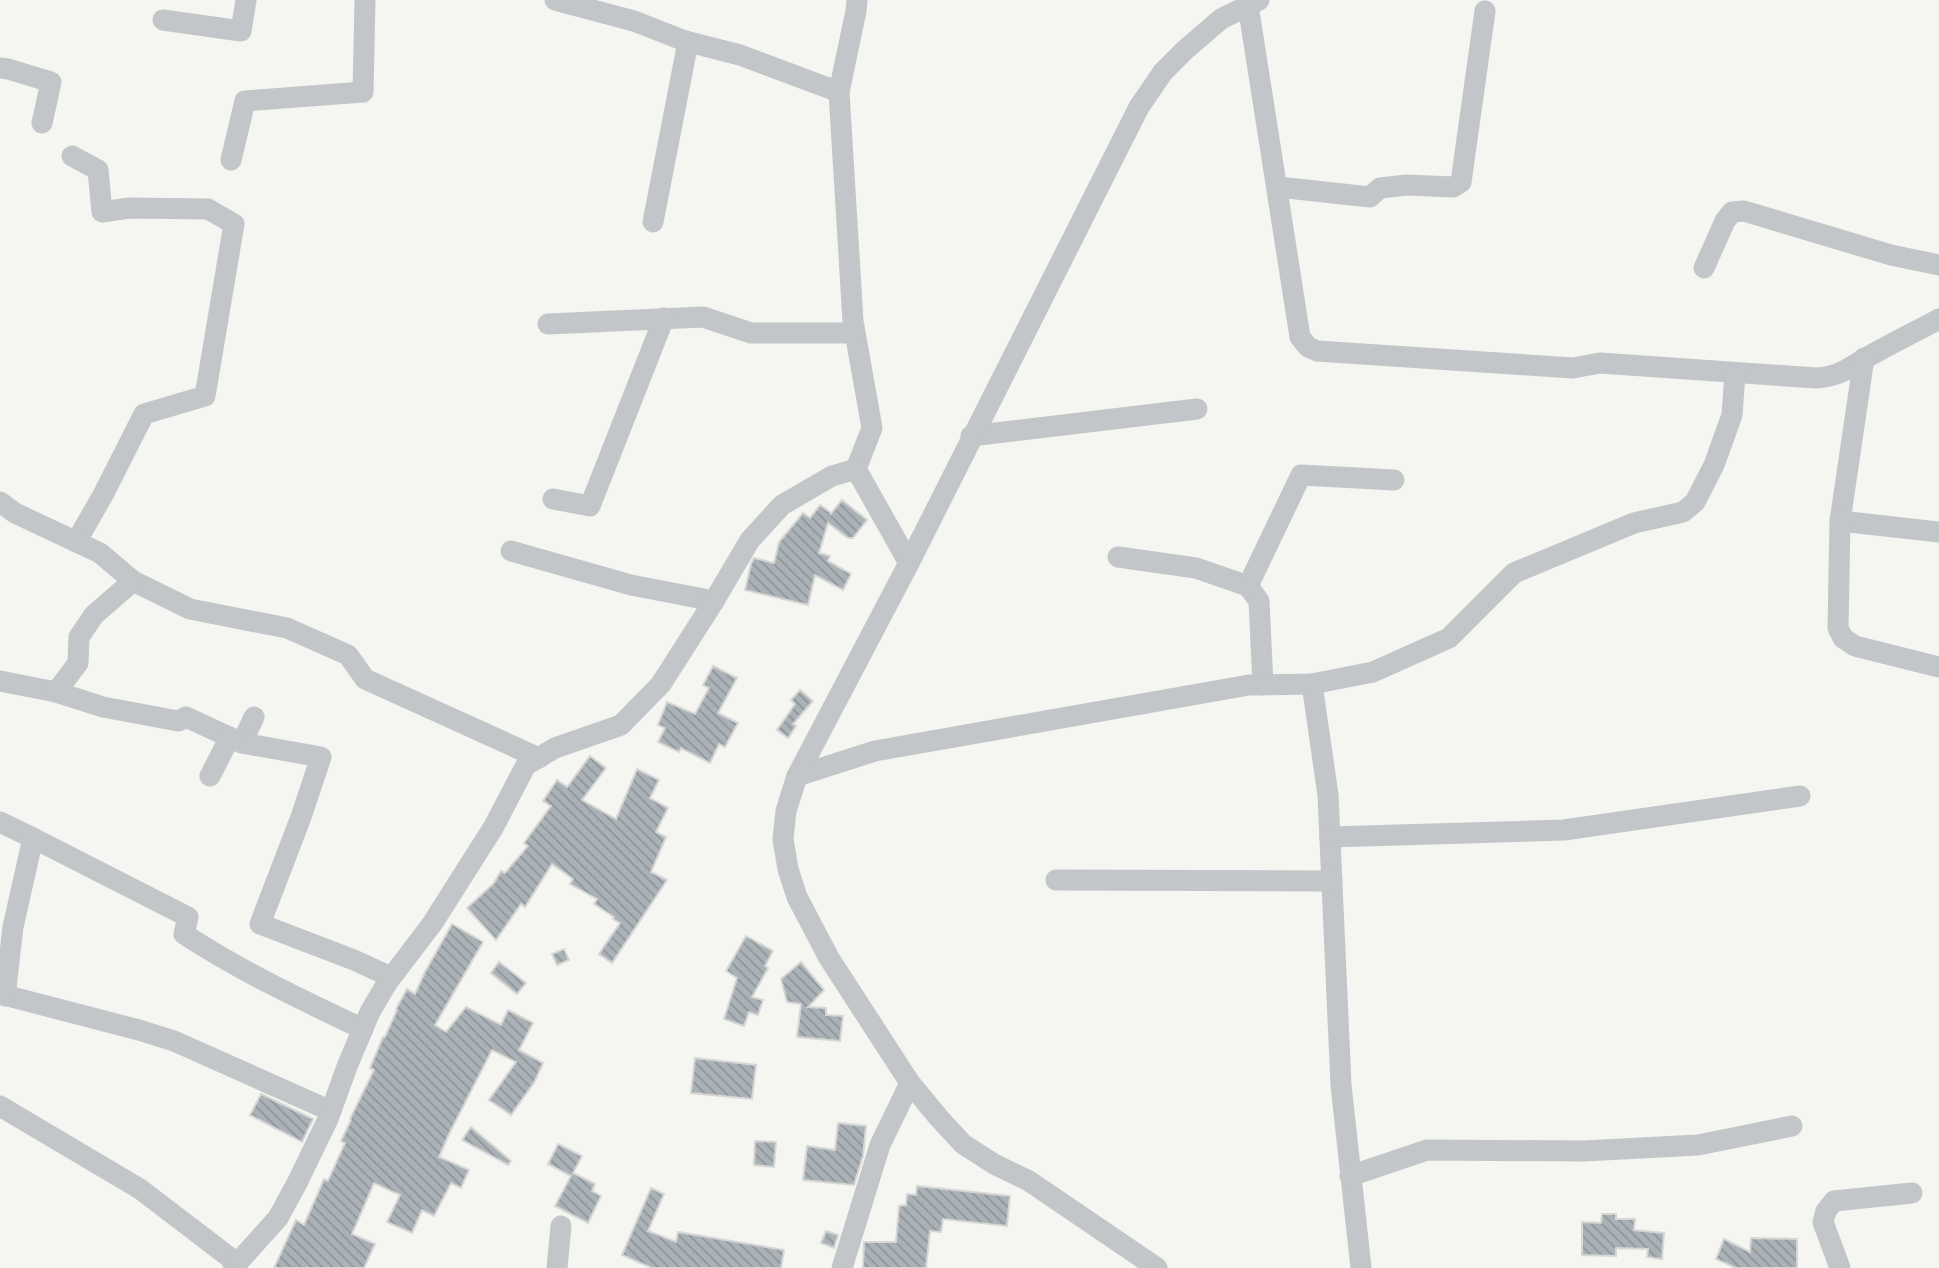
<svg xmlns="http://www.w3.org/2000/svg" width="1939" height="1268" font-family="Mulish,sans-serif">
	<defs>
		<pattern id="building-back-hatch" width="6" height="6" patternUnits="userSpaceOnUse" patternTransform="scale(1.75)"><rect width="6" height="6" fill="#aab2b8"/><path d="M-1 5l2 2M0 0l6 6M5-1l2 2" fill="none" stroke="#8e959b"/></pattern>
	</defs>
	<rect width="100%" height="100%" fill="#f5f5f1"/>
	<g fill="url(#building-back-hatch)" stroke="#d6d6d4" stroke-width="2">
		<path d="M842 500 867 520 853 538H848L828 523 819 553 830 556 828 561 851 574 843 590 815 575 808 605 745 590 751 564 754 558 774 563 779 542 803 513 810 518 820 505 831 513 830 515Z"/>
		<path d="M713 666 737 678 718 713 738 723 725 747 719 744 710 763 681 748 679 752 658 742 665 728 658 725 667 702 695 714 709 688 703 685Z"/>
		<path d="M800 690 813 701 793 724 796 726 788 738 777 730 795 704 791 700Z"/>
		<path d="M590 756 606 768 582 800 616 819 637 769 659 780 650 798 668 808 656 832 666 837 651 872 667 880 612 963 599 954 620 923 613 919 614 917 594 904 597 899 570 884 573 879 552 864 525 907 521 904 496 940 467 908 494 883 501 871 505 873 528 846 524 843 551 806 543 801 557 780 567 787Z"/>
		<path d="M452 924 483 942 435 1025 446 1032 466 1007 501 1025 508 1010 533 1023 519 1050 543 1063 535 1081 511 1115 489 1100 516 1062 492 1050 449 1134 439 1157 469 1170 461 1188 451 1183 434 1216 422 1210 412 1233 387 1222 400 1195 374 1183 352 1234 375 1244 364 1268H274L296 1220 304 1225 324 1179 328 1181 345 1143 341 1141 351 1120 350 1119 374 1070 370 1068 383 1037H385L397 1010 396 1009 407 989 415 994 425 972Z"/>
		<path d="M746 936 773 951 765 966 768 968 752 997 763 1000 758 1015 749 1012 744 1026 724 1019 737 978 726 971Z"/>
		<path d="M564 949 569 960 557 965 552 954Z"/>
		<path d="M499 962 526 983 517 994 491 973Z"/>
		<path d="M801 962 824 990 808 1007 826 1008V1015L843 1016 840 1041 797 1037 801 1004 787 1002 781 979Z"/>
		<path d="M695 1058 756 1065 752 1099 691 1093Z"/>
		<path d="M261 1094 313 1119 302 1142 250 1115Z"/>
		<path d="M838 1123 866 1126 863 1156 854 1185 803 1180 807 1146 835 1150Z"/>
		<path d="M471 1127 511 1161 508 1165 462 1140Z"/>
		<path d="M755 1141 776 1142 774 1167 754 1165Z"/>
		<path d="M558 1144 582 1156 573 1173 595 1184 592 1191 601 1196 588 1223 555 1206 571 1176 548 1164Z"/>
		<path d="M917 1186 1010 1196 1007 1226 943 1219 941 1232 930 1231 926 1268H863L864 1242H896L899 1206 906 1205 907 1194 916 1195Z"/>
		<path d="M651 1188 664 1194 648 1231 676 1242 678 1232 784 1250 781 1268H652L622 1255Z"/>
		<path d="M1602 1214H1616V1219H1635L1634 1230 1664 1233 1662 1259 1647 1257 1648 1249 1616 1248V1256L1582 1255V1222L1601 1223Z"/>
		<path d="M826 1231 838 1235 834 1248 821 1243Z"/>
		<path d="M1751 1238 1797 1239V1268H1736L1716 1259 1724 1239 1750 1252Z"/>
	</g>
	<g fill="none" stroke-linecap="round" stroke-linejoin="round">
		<g stroke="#c2c6c9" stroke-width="21">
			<path d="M555 0 634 21 685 41 740 55 839 92 853 321 872 428 856 469"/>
			<path d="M1248 5 1300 337 1308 347 1317 351 1573 368 1600 363 1816 378C1841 376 1846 369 1866 358 1890 344 1915 332 1939 319"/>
			<path d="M163 20 241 31 246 0"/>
			<path d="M0 68 8 69 51 82 42 123"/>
			<path d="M839 92 856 11 857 0"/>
			<path d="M72 156 98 170 102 212 129 208 208 209 234 224 205 396 144 414 103 495 76 542"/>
			<path d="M231 160 245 101 363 92 365 0"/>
			<path d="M1278 187 1370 197 1380 188 1407 185 1453 187 1461 182 1485 11"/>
			<path d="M653 222 688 42"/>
			<path d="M1704 268 1725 221 1732 212 1744 211 1891 255 1939 265"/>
			<path d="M548 324 703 317 751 333H855"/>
			<path d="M1864 358 1840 521 1939 532"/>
			<path d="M971 436 1197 409"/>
			<path d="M553 499 590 506 664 318"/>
			<path d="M0 502 15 513 100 553 133 581 190 609 287 628 348 655 365 679 539 758"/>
			<path d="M1840 521 1838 628 1843 638 1855 646 1939 667"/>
			<path d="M511 551 631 585 714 601"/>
			<path d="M1118 557 1196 568 1248 586 1259 601 1263 685"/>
			<path d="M1248 586 1301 475 1394 480"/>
			<path d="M0 681 56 692 78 663 79 637 94 615 133 581"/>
			<path d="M1312 684 1328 795 1341 1085 1361 1268"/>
			<path d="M56 692 103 707 178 721 186 717 242 743 254 717"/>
			<path d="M242 743 321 757 301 817 260 924 354 960 391 977"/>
			<path d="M210 776 230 737"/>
			<path d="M797 776 875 751 1249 685 1312 684 1373 672 1449 638 1514 573 1634 523 1683 512 1695 502 1714 465 1732 415 1735 373"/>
			<path d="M0 822 33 838"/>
			<path d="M1330 837 1564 830 1800 796"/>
			<path d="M1056 880 1332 881"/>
			<path d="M0 994 139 1030 174 1041 331 1111"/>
			<path d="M5 996 13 927 33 838 188 917 184 934C240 971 302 1000 363 1029"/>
			<path d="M0 1106 140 1189 237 1263"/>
			<path d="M1350 1176 1427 1150 1584 1151 1698 1145 1792 1126"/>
			<path d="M233 1268 278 1218 297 1183 328 1119 348 1064 370 1012 387 983 432 924 493 828 526 765 555 748 621 725 661 684 714 601 750 540 782 505 832 476 856 469 909 563"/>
			<path d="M557 1268 561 1226"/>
			<path d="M842 1268 880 1145 910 1083"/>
			<path d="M1157 1268 1029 1181 994 1164 963 1144 939 1118 910 1083 829 958 797 897 788 869 783 839 786 811 797 776 909 563 1139 107 1163 72 1185 50 1221 19 1259 0"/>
			<path d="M1840 1268 1823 1222 1826 1211 1834 1201 1912 1193"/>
		</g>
	</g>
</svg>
